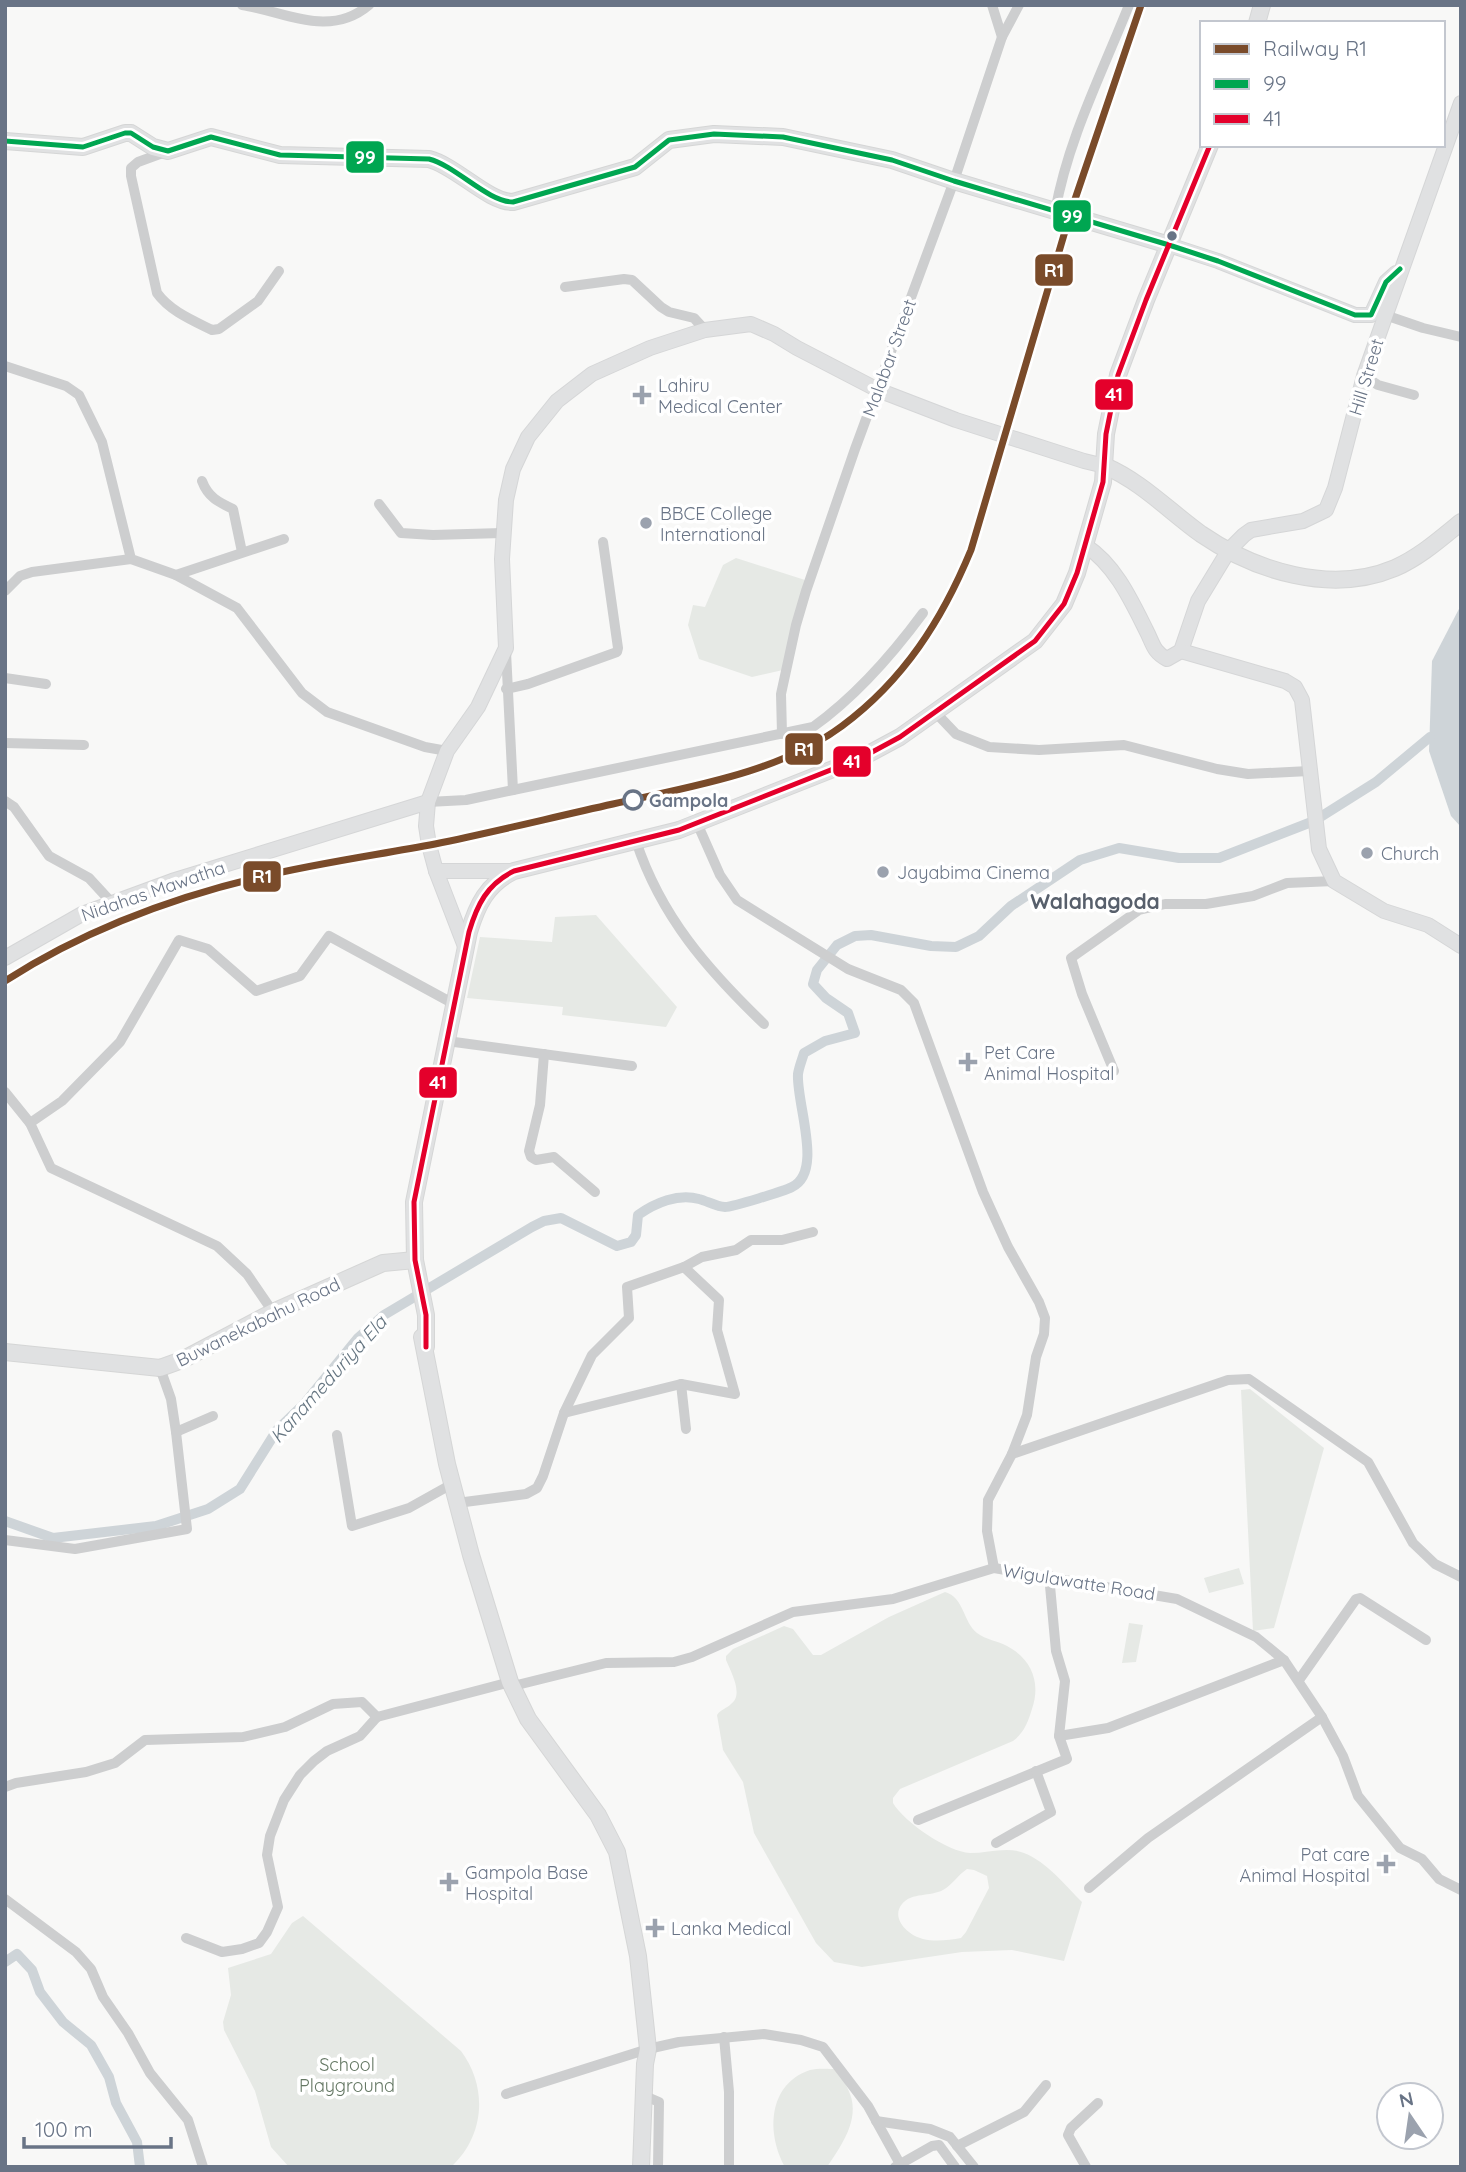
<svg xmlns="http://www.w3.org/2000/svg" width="1466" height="2172" font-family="Quicksand,sans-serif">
	<rect width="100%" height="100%" fill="#f8f8f7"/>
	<g fill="#e6e9e5" fill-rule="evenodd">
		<path d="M736 558 805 580 783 670 752 677 699 659 688 625 693 605 705 607 723 565Z"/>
		<path d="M596 915 677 1007 666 1027 562 1015 563 1007 467 998 480 937 552 942 555 917Z"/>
		<path d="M1250 1389 1324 1448 1274 1628 1253 1631 1241 1390Z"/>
		<path d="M1239 1568 1244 1584 1209 1593 1204 1578Z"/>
		<path d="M945 1592C964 1597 963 1622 977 1633 986 1640 998 1641 1007 1646 1032 1659 1041 1683 1032 1709 1028 1722 1024 1733 1013 1741L900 1789 893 1798V1803C904 1822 948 1852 970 1853 988 1853 1007 1846 1024 1853 1047 1862 1065 1885 1082 1902L1064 1961 1012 1950 962 1952 862 1967 834 1962 816 1943 754 1833 743 1782 723 1750 717 1715C721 1709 726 1709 731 1704 744 1695 731 1672 726 1660V1656L733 1649 784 1626 793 1629 813 1655H821L889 1617ZM967 1869 974 1870 987 1876 989 1888 966 1932 961 1938C950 1940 935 1942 923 1939 909 1936 890 1919 902 1904 912 1892 930 1897 943 1890 952 1885 958 1875 967 1869Z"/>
		<path d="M1129 1623 1143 1625 1136 1662 1122 1663Z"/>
		<path d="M303 1916 461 2051C488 2087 485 2136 451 2167H339L331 2165 289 2167 271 2147 255 2091 224 2030 223 2022 231 1995 228 1968 271 1954 292 1923Z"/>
		<path d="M837 2069C841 2077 847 2085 850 2094 860 2120 841 2146 827 2167H785C766 2133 768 2084 810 2070 818 2068 829 2069 837 2069Z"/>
	</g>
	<path fill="#ced4d8" d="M1461 605V827L1451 816 1429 751 1432 661Z"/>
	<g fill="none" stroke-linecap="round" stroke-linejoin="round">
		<g stroke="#ced4d8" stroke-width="10">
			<path d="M5 1521 53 1538 156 1526 208 1509 240 1489 277 1430 305 1403 358 1338 384 1315 532 1227 544 1221 561 1218 617 1246 631 1242 636 1235 638 1215C655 1203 678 1193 699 1199 707 1201 717 1207 725 1207 733 1207 784 1191 792 1187 824 1172 796 1103 798 1074 799 1067 802 1060 804 1053L825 1041 855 1033 848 1013 826 998 813 984 817 970 837 945 855 936 871 935 931 946 956 947 979 936 1011 906 1080 860 1119 848 1179 858H1219L1314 821 1376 782 1430 737"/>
			<path d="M5 1962 17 1954 32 1970 40 1992 63 2022 91 2045 109 2077 116 2103 137 2142 140 2167"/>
		</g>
		<defs>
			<g id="secondary">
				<path d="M1169 245 1218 261 1355 315H1371L1386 282 1396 273"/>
				<path d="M1086 546C1115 565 1131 600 1146 630 1153 643 1153 652 1167 659L1181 651 1198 601 1229 550 1244 535 1251 530 1303 521 1326 510 1335 488 1364 376 1461 103"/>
				<path d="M1181 651 1285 681 1295 687 1302 700 1319 849 1334 881 1384 911 1428 925 1461 946"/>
				<path d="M436 871H514"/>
				<path d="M466 949 436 871 429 845 426 826 428 802 447 751 478 707 506 648 502 559 506 500 513 469 528 437 557 401 592 374 650 348 705 330 751 324 774 334 797 348 878 390 956 420 1084 461 1105 466"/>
				<path d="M5 958 82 914 172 881 428 802"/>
			</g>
			<g id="primary">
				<path d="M1257 23 1262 5"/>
				<path d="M5 141 83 147 125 133H131L153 147 168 151 211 137 280 155 429 159C456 166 488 202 513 202L635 167 669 140 714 134 783 137 892 160 954 181 1169 245"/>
				<path d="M1105 466C1142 482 1169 511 1201 534 1255 571 1331 595 1395 568 1420 557 1440 539 1461 522"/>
				<path d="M422 1337 447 1464 471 1555 510 1682 528 1719 598 1815 617 1852 638 1956 648 2049 645 2064 641 2167"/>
				<path d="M426 1347V1315L415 1260 414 1202 469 932C477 905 487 884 514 871L679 830 861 758 900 737 1035 641 1064 604 1077 573 1103 482 1106 434 1118 375 1146 300 1210 145"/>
				<path d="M5 1352 160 1368 182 1360 273 1312 383 1263 415 1260"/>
			</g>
		</defs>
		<use href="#secondary" stroke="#d5d6d7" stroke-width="16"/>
		<use href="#primary" stroke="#d5d6d6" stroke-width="18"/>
		<g stroke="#cdcecf" stroke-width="10">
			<path d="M242 5C284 11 329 39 369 5"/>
			<path d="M992 5 1002 37"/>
			<path d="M168 151 138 162 131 168V176L157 293C170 311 192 320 212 330L219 329 258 301 279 271"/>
			<path d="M1055 212C1068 139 1102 73 1129 5"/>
			<path d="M565 287 624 279 632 280 661 307 669 312 694 318 705 330"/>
			<path d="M1385 315 1423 328 1461 337"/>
			<path d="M5 366 66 386 79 395 102 442 131 559 176 575 237 608 302 693 327 712 425 747 447 751"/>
			<path d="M1364 376 1378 385 1414 395"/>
			<path d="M202 481C208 497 218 502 233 509L242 552"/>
			<path d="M379 504 401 533 433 535 502 533"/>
			<path d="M176 575 284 539"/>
			<path d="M5 591 20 576 32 572 131 559"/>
			<path d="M5 678 46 684"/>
			<path d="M506 689 528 684 617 652 618 648 603 542"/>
			<path d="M936 713 956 734 989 747 1039 750 1124 745 1217 769 1248 774 1309 771"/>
			<path d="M782 734 781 694 796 625 806 591 855 449 954 181 1002 37 1019 5"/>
			<path d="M5 743 84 745"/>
			<path d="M513 790 813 727C855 697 892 655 923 613"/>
			<path d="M5 801 14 807 49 856 89 878 112 903"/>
			<path d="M428 802 466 800 513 790 506 652"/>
			<path d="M697 823 720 875 737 900 848 969 901 990 914 1003 983 1192 1008 1247 1039 1302 1045 1318 1044 1334 1036 1357 1027 1415 1012 1454 988 1500 987 1531 994 1568"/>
			<path d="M636 841C661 917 708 970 764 1024"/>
			<path d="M447 1041 632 1066"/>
			<path d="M544 1054 540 1105 529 1151 531 1157 536 1160 554 1157 595 1192"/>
			<path d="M1114 1071 1082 994 1071 958 1139 910 1165 904H1206L1253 896 1287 883 1334 881"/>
			<path d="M5 1092 30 1123 51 1168 217 1246 247 1274 273 1312"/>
			<path d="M30 1123 62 1101 120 1042 179 940 208 949 256 991 300 976 329 936 454 1004"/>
			<path d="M684 1267 719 1300 717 1330 735 1394 681 1384 686 1429"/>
			<path d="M160 1368 171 1399 176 1432 213 1416"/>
			<path d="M564 1413 681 1384"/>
			<path d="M337 1435 352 1526 409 1508 452 1484"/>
			<path d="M1012 1454 1228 1380 1249 1379 1368 1462 1413 1543 1435 1564 1461 1577"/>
			<path d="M457 1503 526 1494 537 1488 543 1476 564 1413 592 1355 629 1318 627 1287 684 1267 702 1257 736 1250 751 1240H782L813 1232"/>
			<path d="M5 1540 75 1549 187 1529 176 1432"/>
			<path d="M1299 1680 1356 1599 1360 1598 1426 1640"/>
			<path d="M513 1686 606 1663 674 1662 692 1657 793 1612 893 1599 994 1568 1177 1599 1256 1637 1284 1660 1322 1717 1343 1756 1358 1796 1400 1848 1422 1859 1439 1879 1461 1890"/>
			<path d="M377 1717 510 1682"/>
			<path d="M1059 1736 1108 1728 1284 1660"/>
			<path d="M5 1787 16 1783 86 1772 115 1763 145 1740 243 1737 285 1727 333 1704 362 1702 377 1717"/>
			<path d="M918 1820 1067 1759 1059 1736 1065 1681 1056 1651 1049 1575"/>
			<path d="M996 1843 1051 1812 1036 1771"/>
			<path d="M1089 1888 1148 1838 1322 1717"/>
			<path d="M5 1899 76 1952 91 1969 103 1997 128 2033 150 2073 188 2120 203 2167"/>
			<path d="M186 1938 222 1952 242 1949 259 1943 267 1932 278 1907 267 1855 270 1836 284 1800 300 1775 314 1761 327 1751 360 1736 377 1717"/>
			<path d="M724 2037 729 2092V2167"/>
			<path d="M506 2094 648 2049 679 2042 764 2034 801 2040 823 2047 868 2106 900 2164"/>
			<path d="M645 2096 659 2102 658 2167"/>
			<path d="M876 2121 930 2129 950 2137 974 2167"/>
			<path d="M957 2146 1024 2112 1046 2085"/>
			<path d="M895 2167 932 2146 939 2145 955 2167"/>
			<path d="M1086 2167 1068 2135 1071 2128 1098 2103"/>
		</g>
		<use href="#secondary" stroke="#e0e1e2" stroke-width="14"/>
		<use href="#primary" stroke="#e0e1e2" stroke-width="16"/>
		<defs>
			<path id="bus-1" d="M5 141 83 147 125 133H131L153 147 168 151 211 137 280 155 429 159C456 166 488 202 513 202L635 167 669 140 714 134 783 137 892 160 954 181 1169 245 1218 261 1355 315H1371L1386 282 1400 269"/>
			<path id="bus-2" d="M426 1347V1315L415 1260 414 1202 469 932C477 905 487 884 514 871L679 830 861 758 900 737 1035 641 1064 604 1077 573 1103 482 1106 434 1118 375 1146 300 1210 145"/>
		</defs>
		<use href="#bus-1" stroke="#fff" stroke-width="10"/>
		<use href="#bus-2" stroke="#fff" stroke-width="10"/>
		<use href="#bus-1" stroke="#00a651" stroke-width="5"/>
		<use href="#bus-2" stroke="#e4002b" stroke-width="5"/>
		<defs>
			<path id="rail-1" d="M5 981C83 931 171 898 260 877 318 863 377 855 435 844 494 832 554 817 613 804 688 787 779 773 842 726 904 680 942 620 971 550L1071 211 1141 5"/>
		</defs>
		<use href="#rail-1" stroke="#fff" stroke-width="12"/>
		<use href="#rail-1" stroke="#7a4b2a" stroke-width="7"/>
	</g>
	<circle fill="#697486" stroke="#fff" stroke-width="2.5" cx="1172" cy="236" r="6"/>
	<g fill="#9ba2ae" stroke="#fff" stroke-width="2.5">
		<path d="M638.5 384.5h7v7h7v7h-7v7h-7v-7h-7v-7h7z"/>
		<circle cx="646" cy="523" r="7"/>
		<circle cx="1367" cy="853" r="7"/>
		<circle cx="883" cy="872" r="7"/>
		<path d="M964.5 1051.5h7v7h7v7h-7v7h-7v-7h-7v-7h7z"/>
		<path d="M1382.5 1853.5h7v7h7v7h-7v7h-7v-7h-7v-7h7z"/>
		<path d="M445.5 1871.5h7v7h7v7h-7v7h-7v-7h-7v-7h7z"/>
		<path d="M651.5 1917.5h7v7h7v7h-7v7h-7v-7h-7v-7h7z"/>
	</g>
	<circle fill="#fff" stroke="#697486" stroke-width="3.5" cx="633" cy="800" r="9"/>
	<g text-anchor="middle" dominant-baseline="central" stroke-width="7" stroke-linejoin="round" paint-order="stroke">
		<g font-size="18" fill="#697486" stroke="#fff">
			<text transform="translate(889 358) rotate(-70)">Malabar Street</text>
			<text transform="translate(1366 377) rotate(-73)">Hill Street</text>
			<text transform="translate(153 891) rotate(-19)">Nidahas Mawatha</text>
			<text transform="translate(258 1322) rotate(-26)">Buwanekabahu Road</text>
			<text transform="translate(1079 1582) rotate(9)">Wigulawatte Road</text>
		</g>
		<g font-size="18" fill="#697486" stroke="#fff" text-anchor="start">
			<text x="658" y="385">Lahiru<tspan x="658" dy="21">Medical Center</tspan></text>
			<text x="660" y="513">BBCE College<tspan x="660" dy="21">International</tspan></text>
			<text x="1381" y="853">Church</text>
			<text x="897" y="872">Jayabima Cinema</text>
			<text x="984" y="1052">Pet Care<tspan x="984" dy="21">Animal Hospital</tspan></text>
			<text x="1370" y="1854" text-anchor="end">Pat care<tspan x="1370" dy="21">Animal Hospital</tspan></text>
			<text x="465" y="1872">Gampola Base<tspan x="465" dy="21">Hospital</tspan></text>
			<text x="671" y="1928">Lanka Medical</text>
		</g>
		<g font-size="18" font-weight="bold" fill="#697486" stroke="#fff" text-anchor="start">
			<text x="649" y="800">Gampola</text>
		</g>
		<g font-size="18" fill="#657864" stroke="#fff">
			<text x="347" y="2064">School<tspan x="347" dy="21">Playground</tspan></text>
		</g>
		<g font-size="19" font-style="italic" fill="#657581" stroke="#fff">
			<text transform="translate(328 1379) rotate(-48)">Kanameduriya Ela</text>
		</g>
		<g font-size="21" font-weight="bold" fill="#575f6b" stroke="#fff">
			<text x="1095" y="901">Walahagoda</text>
		</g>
	</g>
	<g stroke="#fff" stroke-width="2.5">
		<rect x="345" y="140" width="40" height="34" rx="7" fill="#00a651"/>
		<rect x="1052" y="199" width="40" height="34" rx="7" fill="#00a651"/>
		<rect x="1034" y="253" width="40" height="34" rx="7" fill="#7a4b2a"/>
		<rect x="1094" y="378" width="40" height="33" rx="7" fill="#e4002b"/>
		<rect x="784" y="732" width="40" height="34" rx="7" fill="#7a4b2a"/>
		<rect x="832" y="745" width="40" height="33" rx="7" fill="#e4002b"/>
		<rect x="242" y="860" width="40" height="33" rx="7" fill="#7a4b2a"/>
		<rect x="418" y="1066" width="40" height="33" rx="7" fill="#e4002b"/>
	</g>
	<g font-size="19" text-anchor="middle" font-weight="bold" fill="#fff">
		<text x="365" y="164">99</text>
		<text x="1072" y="223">99</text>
		<text x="1054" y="277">R1</text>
		<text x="1114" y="401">41</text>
		<text x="804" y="756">R1</text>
		<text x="852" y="768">41</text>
		<text x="262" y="883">R1</text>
		<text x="438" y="1089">41</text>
	</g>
	<rect width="1466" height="2172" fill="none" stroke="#697486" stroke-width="14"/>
	<rect x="1200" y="21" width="245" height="126" fill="#ffffff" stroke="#c3c7cf" stroke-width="2"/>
	<rect x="1214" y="44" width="35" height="10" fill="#7a4b2a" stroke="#c3c7cf" stroke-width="2"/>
	<text x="1263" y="56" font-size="21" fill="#697486">Railway R1</text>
	<rect x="1214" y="79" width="35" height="10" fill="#00a651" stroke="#c3c7cf" stroke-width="2"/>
	<text x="1263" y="91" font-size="21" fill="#697486">99</text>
	<rect x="1214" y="114" width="35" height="10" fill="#e4002b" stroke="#c3c7cf" stroke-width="2"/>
	<text x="1263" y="126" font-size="21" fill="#697486">41</text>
	<g transform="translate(1410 2116) rotate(347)"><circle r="33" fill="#ffffff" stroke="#c3c7cf" stroke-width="2"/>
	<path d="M0-5L12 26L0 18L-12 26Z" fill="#9ba2ae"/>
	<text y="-10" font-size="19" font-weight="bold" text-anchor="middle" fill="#697486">N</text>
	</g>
	<path d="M24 2137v10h147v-10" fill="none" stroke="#697486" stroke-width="3.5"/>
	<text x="35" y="2137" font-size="21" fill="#697486" stroke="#ffffff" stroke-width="5" paint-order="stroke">100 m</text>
</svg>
